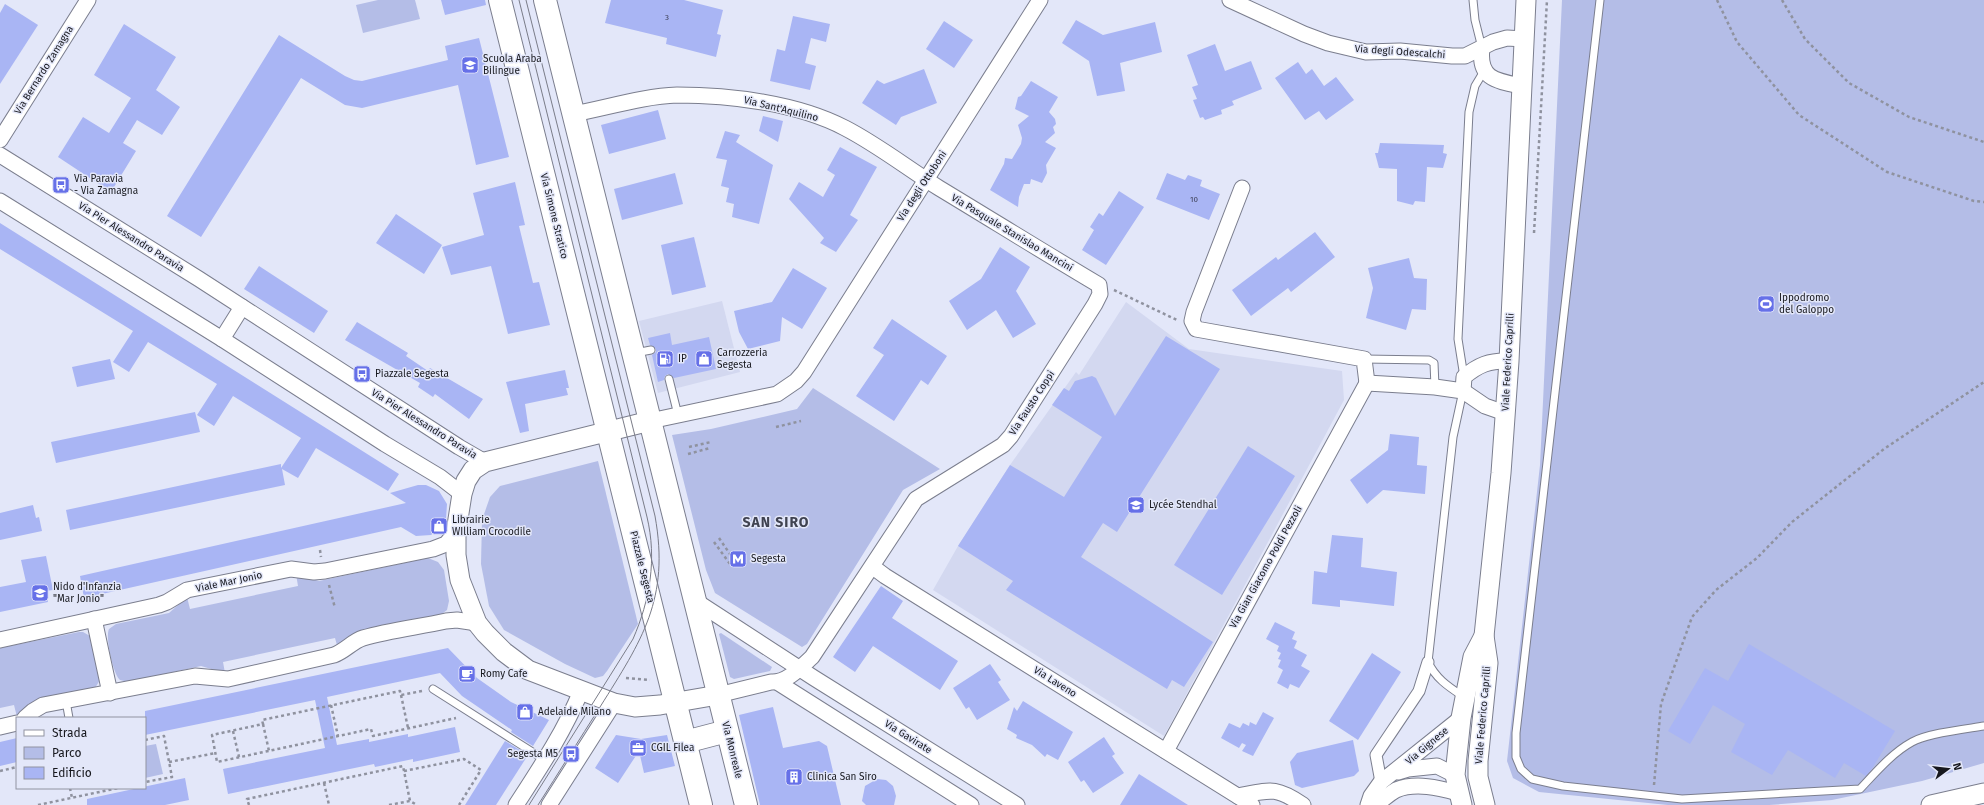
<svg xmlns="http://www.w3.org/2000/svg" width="1984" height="805" font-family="'Fira Sans',sans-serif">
	<rect width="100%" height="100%" fill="#e3e7f9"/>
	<g fill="#d3d8f0">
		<path d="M722 301 740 372 658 393 639 321Z"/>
		<path d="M1126 302 1189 349 1342 371 1344 400 1164 736 933 590 958 546 1010 465 1076 372 1079 375Z"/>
	</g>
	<g fill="#b4bde7">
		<path d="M378 0H415L420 19 363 33 356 5Z"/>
		<path d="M1562 0H1984V763L1922 781 1832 800 1769 805H1668L1539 792 1513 778 1507 761 1540 465Z"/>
		<path d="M813 388 940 469 903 490 807 644 802 647 715 593 706 570 672 435 711 429 797 409Z"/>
		<path d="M598 461 638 624 607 671 603 676 595 678 565 664 504 630 489 606 481 564 482 520 490 497 500 486Z"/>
		<path d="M428 558 438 562 444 570 449 601 447 610 439 616 338 649 335 638 223 662 225 673 201 666 128 682 120 680C113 674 105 637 109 629L116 624 169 613 187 597 190 609 298 586 296 574 319 581Z"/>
		<path d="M79 632H83L90 636 100 680 95 688 17 717 14 705 0 708V648Z"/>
		<path d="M721 633 772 667 770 671 734 679 730 677 719 634Z"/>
		<path d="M156 744 163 774 145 778V746Z"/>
	</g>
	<g fill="#a9b5f4">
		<path d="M441 0H485L486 5 445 15Z"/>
		<path d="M611 0H684L723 10 717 34 721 35 716 57 666 44 667 38 605 23Z"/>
		<path d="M5 4 38 25 0 84V13Z"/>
		<path d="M793 16 830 24 826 42 811 38 805 63 816 66 810 90 770 81 777 49 785 51Z"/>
		<path d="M1076 20 1103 35 1155 22 1162 52 1120 63 1125 91 1097 96 1089 61 1062 43Z"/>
		<path d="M944 21 973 40 954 68 926 49Z"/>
		<path d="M124 24 176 57 156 90 180 107 162 135 137 120 123 143 136 151 111 192 58 157 83 117 109 133 131 98 94 75Z"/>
		<path d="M279 35 345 76 354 80 362 81 448 60 445 46 479 38 509 157 476 165 458 85 362 108 345 105 301 78 201 237 167 216Z"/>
		<path d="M1215 44 1225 71 1251 61 1262 89 1232 101 1234 105 1221 110 1222 114 1205 120 1203 117 1200 118 1193 100 1197 99 1192 87 1198 85 1187 55Z"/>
		<path d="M1298 62 1306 74 1312 69 1324 86 1336 77 1354 100 1326 120 1319 111 1305 120 1275 78Z"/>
		<path d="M924 69 937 103 901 117 896 125 862 103 877 80 884 84Z"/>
		<path d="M1031 81 1058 97 1049 112 1055 119 1056 124 1053 127 1055 133 1045 142 1056 148 1046 165 1047 173 1042 183 1031 179 1030 184H1024L1019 197 1018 207 990 190 1004 164 1005 158 1012 159 1021 144 1022 138 1018 125 1029 116 1015 109 1018 97 1021 96Z"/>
		<path d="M658 110 666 139 609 154 601 125Z"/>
		<path d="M763 116 783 121 778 142 759 131Z"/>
		<path d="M725 131 740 135 736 142 773 165 759 224 732 217 734 204 726 202 729 188 721 186 727 160 716 158Z"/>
		<path d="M1380 143 1444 145 1443 153 1447 154 1443 168 1427 167 1425 202 1415 201 1413 205 1397 201V169L1379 168 1375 153H1378Z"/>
		<path d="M840 147 877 167 850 215 858 220 836 252 820 243 824 238 789 199 799 182 823 197 835 175 827 170Z"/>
		<path d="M675 173 683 204 622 220 614 189Z"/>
		<path d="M1167 173 1185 180 1188 175 1202 180 1200 186 1220 194 1209 220 1156 199Z"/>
		<path d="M515 182 525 225 519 226 533 283 539 282 550 325 508 334 491 266 451 275 442 247 484 235 473 193Z"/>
		<path d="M1119 191 1144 207 1106 265 1082 250 1094 230 1090 227 1099 213 1103 216Z"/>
		<path d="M396 214 442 245 424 274 376 243Z"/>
		<path d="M0 223 399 474 388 491 316 448 298 478 282 469 285 485 70 530 66 510 281 464V468L301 438 233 396 214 426 197 415 217 384 148 342 129 372 113 362 133 331 0 249Z"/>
		<path d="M1315 232 1335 257 1291 292 1288 288 1251 316 1232 290 1276 257 1278 260Z"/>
		<path d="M694 237 706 287 672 295 661 245Z"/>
		<path d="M1000 247 1030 267 1016 291 1036 324 1013 338 996 310 967 330 949 301 981 279Z"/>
		<path d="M1409 258 1414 278 1427 279 1426 310 1412 309 1406 330 1366 318 1373 288 1368 268Z"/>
		<path d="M259 266 328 311 314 333 244 289Z"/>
		<path d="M793 268 827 288 802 329 782 317 780 341 748 349 739 332 734 311 772 302Z"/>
		<path d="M892 319 947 356 928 385 921 380 894 421 856 396 884 355 873 348Z"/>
		<path d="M357 322 408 353 406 356 428 371 430 368 483 399 469 419 435 394 433 397 418 387 420 383 345 340Z"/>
		<path d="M670 333 672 345 709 337 716 369 674 378 668 374 665 376 664 380 658 382 652 355 656 352V349L650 345 648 338Z"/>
		<path d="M1166 336 1220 369 1117 532 1103 523 1081 557 1213 642 1184 687 1172 680 1167 689 1006 590 1013 581 958 546 1010 465 1064 497 1102 437 1052 405 1064 388 1069 391 1075 381 1092 376 1096 378 1115 416Z"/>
		<path d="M110 359 115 379 77 387 72 367Z"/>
		<path d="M565 370 569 388H566L568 395 525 404 529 431 520 433 506 382Z"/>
		<path d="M195 412 200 432 56 463 51 442Z"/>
		<path d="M1390 434 1419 437 1417 465 1427 466 1425 494 1383 490 1367 504 1350 480 1388 450Z"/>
		<path d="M1248 446 1295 476 1222 595 1174 565Z"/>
		<path d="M418 485H426L439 491 447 504 446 519 443 526 431 535 416 536 401 527 84 598 80 576 406 503 390 493Z"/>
		<path d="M33 505 36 518 39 517 42 531 0 540V513Z"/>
		<path d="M1332 535 1363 538 1361 567 1397 572 1394 606 1340 600V607L1312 604 1314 571 1327 573Z"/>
		<path d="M46 556 53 590 45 591 48 602 0 612V587L26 582 21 560Z"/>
		<path d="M881 586 903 601 892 618 958 661 940 690 873 646 855 672 833 657Z"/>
		<path d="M1275 622 1295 632 1292 639 1297 641 1294 648 1307 655 1301 666 1310 671 1299 688 1290 684 1288 689 1277 683 1283 670 1278 667 1281 660 1278 659 1281 653 1277 651 1279 646 1266 639Z"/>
		<path d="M1749 644 1895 731 1873 767 1866 776 1844 763 1835 778 1788 750 1772 775 1731 752 1745 724 1713 705 1690 744 1668 731 1705 668 1728 681Z"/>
		<path d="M448 648 477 678 511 702 549 720 533 746 511 732 512 730 462 696 440 673 327 697 337 745 369 739V742L408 734V737L455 727 460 752 413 762V759L375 767 374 764 228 794 223 769 325 748 315 700 145 735V711Z"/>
		<path d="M1372 653 1401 672 1358 740 1329 721Z"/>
		<path d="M990 664 1001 680 998 682 1010 700 977 720 969 707 966 709 953 688Z"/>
		<path d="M1023 701 1073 732 1058 760 1047 754 1045 757 1032 745 1016 738 1017 735 1007 729 1014 707 1017 711Z"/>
		<path d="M773 707 783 748 819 741 827 746 841 805H760L739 715Z"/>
		<path d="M1263 712 1274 718 1253 756 1242 751 1246 745 1242 743 1239 748 1221 738 1229 723 1240 728 1243 723 1249 726 1250 722 1256 725Z"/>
		<path d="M616 735 641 739 667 735 675 766 644 773 639 751 618 783 595 768Z"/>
		<path d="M1104 737 1115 754 1112 756 1124 773 1093 793 1084 780 1081 782 1068 762Z"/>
		<path d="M17 738V762L0 766V742Z"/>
		<path d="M1353 740 1359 771 1354 776 1302 788 1295 785 1290 762 1297 753Z"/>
		<path d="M505 741 528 755 496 805H465Z"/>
		<path d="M1139 774 1188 805H1120Z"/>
		<path d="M185 778 189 800 165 805H87V799Z"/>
		<path d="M877 779 886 780 893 786 896 796 894 805H866L862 801 865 786Z"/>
	</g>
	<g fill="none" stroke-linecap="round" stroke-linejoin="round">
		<defs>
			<g id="service">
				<path d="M1473 0 1475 20 1482 48"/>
				<path d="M1600 0 1516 733V757L1521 769 1532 779 1563 786 1682 799 1860 789C1876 772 1892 753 1912 742 1928 733 1966 729 1984 726"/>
				<path d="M635 353 651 350"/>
				<path d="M1364 359 1429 360 1434 363 1435 387"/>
				<path d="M1464 377 1458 339 1469 112 1475 86 1484 71"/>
				<path d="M669 379 678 415"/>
				<path d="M1463 391 1453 437 1428 662C1436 679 1449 687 1464 697"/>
				<path d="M433 689 545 760"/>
				<path d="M66 701 69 718"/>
			</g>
			<path id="pedestrian" d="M1381 782 1376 755 1419 691 1428 662"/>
			<g id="minor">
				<path d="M1230 0 1304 34 1328 43 1366 52 1400 51 1452 56H1465L1493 42 1507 38 1524 39"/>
				<path d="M1482 48C1478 79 1496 81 1522 86"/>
				<path d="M573 114C606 108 644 96 677 95 730 95 797 103 845 128 878 145 907 168 939 188 992 220 1045 253 1099 285L1100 294 1095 304 1011 436 1003 445 916 499 812 657C801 667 787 683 771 682L718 695"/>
				<path d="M0 140 88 0"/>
				<path d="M0 155 199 279 459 447 485 462"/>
				<path d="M1242 188 1194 312 1192 321 1196 329 1364 359 1367 383"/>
				<path d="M0 201 222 339 385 444 440 477 462 494"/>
				<path d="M222 339 242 307"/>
				<path d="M1367 383 1435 387 1463 391 1485 406 1505 413"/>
				<path d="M1463 391 1464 377C1478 365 1490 360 1509 361"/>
				<path d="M650 421 777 394 796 381 804 372 1040 0"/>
				<path d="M873 567 885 576 1252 805"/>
				<path d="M694 600 814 678 1017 805"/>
				<path d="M94 619 110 693"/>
				<path d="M0 640 159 605 167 602 187 590 291 569 314 572 325 571 433 549 446 544 456 532"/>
				<path d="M777 682 971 805"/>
				<path d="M25 718 33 711 43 705 195 676 228 679 334 655C345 651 353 641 363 638 390 630 419 627 446 621L457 620 477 623"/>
				<path d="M0 727 17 723"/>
				<path d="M1166 751 1367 383"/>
				<path d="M1398 772 1408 769 1437 766 1455 775"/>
				<path d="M1238 796C1270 790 1275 786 1303 805"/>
				<path d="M516 805C540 768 564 732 581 691"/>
				<path d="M549 805 614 703"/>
				<path d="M1368 805 1371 796 1381 782 1461 718"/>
				<path d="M1376 805C1382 800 1389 794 1396 790 1416 782 1439 788 1458 793"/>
			</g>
			<g id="tertiary">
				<path d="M650 421 485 462 473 470 466 481 462 494 456 532V555L460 580 477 623 485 633 504 652 528 670 614 703 635 707 660 705 718 695"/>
				<path d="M1462 805 1455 775 1461 718 1473 657 1484 636"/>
				<path d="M1485 805 1478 777V761L1488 663 1484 636 1501 473 1509 361 1526 0"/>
				<path d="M1931 805 1984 793"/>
			</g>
			<g id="primary">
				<path d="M500 0 701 805"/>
				<path d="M545 0 746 805"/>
				<path d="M685 742 727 731"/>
			</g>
		</defs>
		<use href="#service" stroke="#7b7e8e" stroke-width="9"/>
		<use href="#pedestrian" stroke="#7b7e8e" stroke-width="13"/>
		<use href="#minor" stroke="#7b7e8e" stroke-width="17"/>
		<use href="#tertiary" stroke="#7b7e8e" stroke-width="21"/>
		<use href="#primary" stroke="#7b7e8e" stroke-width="24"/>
		<g stroke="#8f929f" stroke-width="2.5" stroke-dasharray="3 3" stroke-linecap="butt">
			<path d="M1717 0 1737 42 1799 115 1887 172 1974 201 1984 202"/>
			<path d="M1782 0 1805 39 1849 83 1909 117 1984 142"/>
			<path d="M1534 233 1547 0"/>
			<path d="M1114 290 1177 320"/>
			<path d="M776 427 801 421"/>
			<path d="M689 447 711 442"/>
			<path d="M688 454 710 448"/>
			<path d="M719 538 734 560"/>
			<path d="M714 542 730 564"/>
			<path d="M320 550 321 557"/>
			<path d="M329 585 335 608"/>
			<path d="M626 678 650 680"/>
			<path d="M422 691 401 695 400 691 262 720 263 724 212 735 217 762 371 729 373 736 456 718"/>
			<path d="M401 695 408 728"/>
			<path d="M331 705 338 736"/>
			<path d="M263 724 269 751"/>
			<path d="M233 731 239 757"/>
			<path d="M145 740 164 736 172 777 145 782"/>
			<path d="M169 762 216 753"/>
			<path d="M0 771 17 767"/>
			<path d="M404 771 464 759 481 770 459 805"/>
			<path d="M324 783 329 805"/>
			<path d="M1654 785 1661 704 1692 617 1716 590 1757 558 1792 522 1884 449 1984 382"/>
			<path d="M70 788 72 798"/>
			<path d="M38 805 118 788"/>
			<path d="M249 805 247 799 403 766 410 801"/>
			<path d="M389 805 410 801 417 805"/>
		</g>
		<use href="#service" stroke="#fff" stroke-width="7"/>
		<use href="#pedestrian" stroke="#fff" stroke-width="11"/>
		<use href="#minor" stroke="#fff" stroke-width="15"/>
		<use href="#tertiary" stroke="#fff" stroke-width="19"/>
		<use href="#primary" stroke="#fff" stroke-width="22"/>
		<g stroke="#7a7c88" stroke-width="1">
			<path d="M519 0 647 517C657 559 650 600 633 639L529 805"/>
			<path d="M526 0 655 516C670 599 642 640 600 707 579 740 559 772 538 805"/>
		</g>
	</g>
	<defs>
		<symbol id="school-square" viewBox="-11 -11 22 22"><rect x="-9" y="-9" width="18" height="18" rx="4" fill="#6670e8" stroke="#e3e7f9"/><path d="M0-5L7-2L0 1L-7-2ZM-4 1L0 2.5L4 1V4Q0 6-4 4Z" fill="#fff"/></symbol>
		<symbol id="bus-square" viewBox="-11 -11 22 22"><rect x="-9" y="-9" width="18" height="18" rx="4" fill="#6670e8" stroke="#e3e7f9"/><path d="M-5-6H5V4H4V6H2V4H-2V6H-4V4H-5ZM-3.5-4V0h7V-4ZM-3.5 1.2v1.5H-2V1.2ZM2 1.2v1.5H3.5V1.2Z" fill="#fff"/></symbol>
		<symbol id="stadium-square" viewBox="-11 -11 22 22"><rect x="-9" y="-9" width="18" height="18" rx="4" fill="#6670e8" stroke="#e3e7f9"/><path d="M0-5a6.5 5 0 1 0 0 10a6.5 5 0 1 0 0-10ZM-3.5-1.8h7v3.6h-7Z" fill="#fff"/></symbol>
		<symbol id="fuel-square" viewBox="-11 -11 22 22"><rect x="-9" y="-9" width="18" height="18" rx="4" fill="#6670e8" stroke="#e3e7f9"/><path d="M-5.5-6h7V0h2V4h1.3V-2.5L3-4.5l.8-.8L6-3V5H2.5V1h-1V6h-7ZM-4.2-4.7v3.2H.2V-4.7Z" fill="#fff"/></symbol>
		<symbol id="shop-square" viewBox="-11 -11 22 22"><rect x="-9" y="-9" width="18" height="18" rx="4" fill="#6670e8" stroke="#e3e7f9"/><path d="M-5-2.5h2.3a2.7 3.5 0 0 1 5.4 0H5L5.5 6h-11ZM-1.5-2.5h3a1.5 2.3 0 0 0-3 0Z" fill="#fff"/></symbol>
		<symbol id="metro-square" viewBox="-11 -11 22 22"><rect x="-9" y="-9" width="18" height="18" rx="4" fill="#6670e8" stroke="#e3e7f9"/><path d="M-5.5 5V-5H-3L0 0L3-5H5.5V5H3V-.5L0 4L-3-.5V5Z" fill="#fff"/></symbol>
		<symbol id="cafe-square" viewBox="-11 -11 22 22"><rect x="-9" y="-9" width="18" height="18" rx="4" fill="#6670e8" stroke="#e3e7f9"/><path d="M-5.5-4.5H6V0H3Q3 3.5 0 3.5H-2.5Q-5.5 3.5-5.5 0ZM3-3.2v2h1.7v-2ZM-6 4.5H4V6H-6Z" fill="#fff"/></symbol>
		<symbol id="office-square" viewBox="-11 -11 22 22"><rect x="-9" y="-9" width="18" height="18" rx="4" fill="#6670e8" stroke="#e3e7f9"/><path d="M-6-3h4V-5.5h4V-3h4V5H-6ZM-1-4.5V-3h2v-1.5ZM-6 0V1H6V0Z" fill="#fff"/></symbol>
		<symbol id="building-square" viewBox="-11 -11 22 22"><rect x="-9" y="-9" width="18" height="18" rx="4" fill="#6670e8" stroke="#e3e7f9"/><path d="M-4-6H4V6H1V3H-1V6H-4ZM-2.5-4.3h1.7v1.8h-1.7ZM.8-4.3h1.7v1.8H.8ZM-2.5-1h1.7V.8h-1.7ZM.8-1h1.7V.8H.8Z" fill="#fff"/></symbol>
	</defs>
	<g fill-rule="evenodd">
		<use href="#school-square" x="460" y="55" width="20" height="20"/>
		<use href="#bus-square" x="51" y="175" width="20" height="20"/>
		<use href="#stadium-square" x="1756" y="294" width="20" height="20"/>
		<use href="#fuel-square" x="655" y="349" width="20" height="20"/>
		<use href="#shop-square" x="694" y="349" width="20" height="20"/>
		<use href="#bus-square" x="352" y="364" width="20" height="20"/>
		<use href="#school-square" x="1126" y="495" width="20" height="20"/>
		<use href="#shop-square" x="429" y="516" width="20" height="20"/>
		<use href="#metro-square" x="728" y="549" width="20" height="20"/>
		<use href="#school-square" x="30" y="583" width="20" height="20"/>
		<use href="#cafe-square" x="457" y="664" width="20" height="20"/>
		<use href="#shop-square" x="515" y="702" width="20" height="20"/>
		<use href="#office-square" x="628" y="738" width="20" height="20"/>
		<use href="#bus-square" x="561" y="744" width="20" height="20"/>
		<use href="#building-square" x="784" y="767" width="20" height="20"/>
	</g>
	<g text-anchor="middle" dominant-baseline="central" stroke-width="3" stroke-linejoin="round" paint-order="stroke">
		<g font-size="8" fill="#3c3f54">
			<text x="667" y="17">3</text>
			<text x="1194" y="199">10</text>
		</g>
		<g font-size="10" fill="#17181e" stroke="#e3e7f9">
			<text transform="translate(1400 52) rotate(4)">Via degli Odescalchi</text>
			<text transform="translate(44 70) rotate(-58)">Via Bernardo Zamagna</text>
			<text transform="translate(781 109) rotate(14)">Via Sant'Aquilino</text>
			<text transform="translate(922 186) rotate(-57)">Via degli Ottoboni</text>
			<text transform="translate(554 216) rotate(76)">Via Simone Stratico</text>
			<text transform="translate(1012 233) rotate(31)">Via Pasquale Stanislao Mancini</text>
			<text transform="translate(131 237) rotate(32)">Via Pier Alessandro Paravia</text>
			<text transform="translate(1508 362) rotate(-87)">Viale Federico Caprilli</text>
			<text transform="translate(1032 403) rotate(-57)">Via Fausto Coppi</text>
			<text transform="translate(424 424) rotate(32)">Via Pier Alessandro Paravia</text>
			<text transform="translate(642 567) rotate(76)">Piazzale Segesta</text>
			<text transform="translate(1266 567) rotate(-61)">Via Gian Giacomo Poldi Pezzoli</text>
			<text transform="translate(229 582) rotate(-12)">Viale Mar Jonio</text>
			<text transform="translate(1055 682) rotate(32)">Via Laveno</text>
			<text transform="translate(1483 715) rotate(-85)">Viale Federico Caprilli</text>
			<text transform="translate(908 737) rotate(32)">Via Gavirate</text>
			<text transform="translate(1427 746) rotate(-40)">Via Gignese</text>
			<text transform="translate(732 750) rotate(76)">Via Monreale</text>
		</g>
		<g font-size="10" fill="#17181e" stroke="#e3e7f9" text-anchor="start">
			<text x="483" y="59">Scuola Araba<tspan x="483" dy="12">Bilingue</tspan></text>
			<text x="74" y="179">Via Paravia<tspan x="74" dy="12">- Via Zamagna</tspan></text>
			<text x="1779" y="298">Ippodromo<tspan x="1779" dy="12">del Galoppo</tspan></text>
			<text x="717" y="353">Carrozzeria<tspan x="717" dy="12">Segesta</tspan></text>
			<text x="678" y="359">IP</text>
			<text x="375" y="374">Piazzale Segesta</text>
			<text x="1149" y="505">Lycée Stendhal</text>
			<text x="452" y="520">Librairie<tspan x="452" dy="12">WIlliam Crocodile</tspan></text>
			<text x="751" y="559">Segesta</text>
			<text x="53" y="587">Nido d'Infanzia<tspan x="53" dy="12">"Mar Jonio"</tspan></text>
			<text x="480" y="674">Romy Cafe</text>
			<text x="538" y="712">Adelaide Milano</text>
			<text x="651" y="748">CGIL Filea</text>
			<text x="558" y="754" text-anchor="end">Segesta M5</text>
			<text x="807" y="777">Clinica San Siro</text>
		</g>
		<g font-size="14" font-weight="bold" letter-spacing="1" fill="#404351" stroke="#e3e7f9">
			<text x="776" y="522">SAN SIRO</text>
		</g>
	</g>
	<rect x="16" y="717" width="130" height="72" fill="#e3e7f9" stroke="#9194a1"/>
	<rect x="24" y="730" width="20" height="6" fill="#ffffff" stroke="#9194a1"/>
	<text x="52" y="737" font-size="12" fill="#17181e">Strada</text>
	<rect x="24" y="747" width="20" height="12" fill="#b4bde7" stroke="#9194a1"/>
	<text x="52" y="757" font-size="12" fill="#17181e">Parco</text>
	<rect x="24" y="767" width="20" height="12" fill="#a9b5f4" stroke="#9194a1"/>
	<text x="52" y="777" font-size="12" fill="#17181e">Edificio</text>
	<g transform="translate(1948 769) rotate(75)" stroke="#e3e7f9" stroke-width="3" paint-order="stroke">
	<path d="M0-3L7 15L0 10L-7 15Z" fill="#17181e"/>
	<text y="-6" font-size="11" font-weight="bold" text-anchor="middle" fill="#17181e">N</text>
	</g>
</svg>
